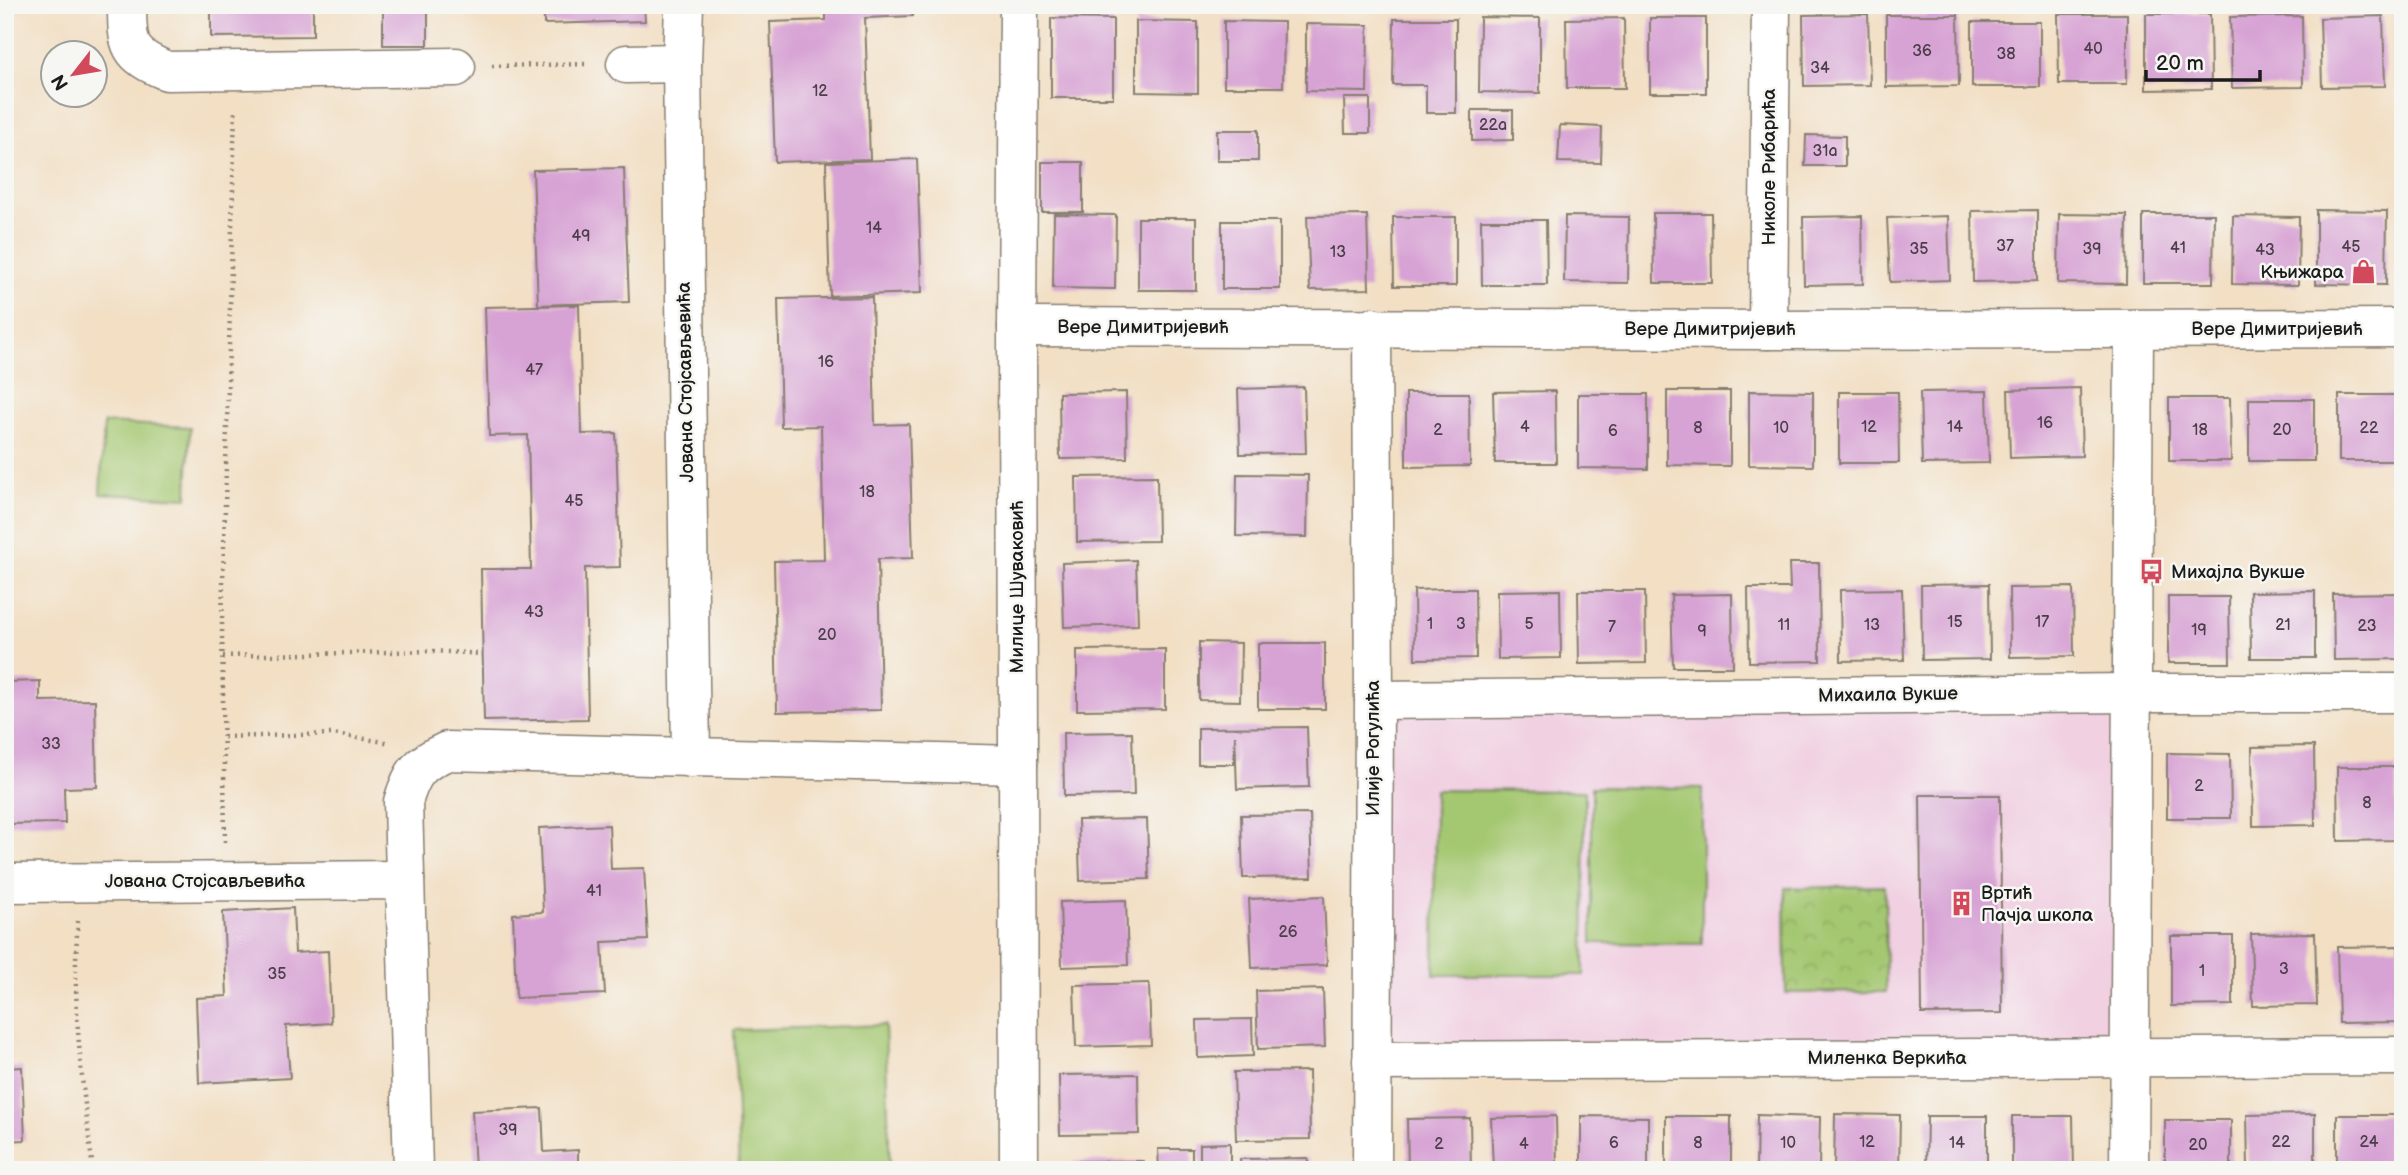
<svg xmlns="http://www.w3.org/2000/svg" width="2408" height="1175" font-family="'Balsamiq Sans',sans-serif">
	<defs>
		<pattern id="park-crowns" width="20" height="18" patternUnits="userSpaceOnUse" patternTransform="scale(1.75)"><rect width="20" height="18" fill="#a4c771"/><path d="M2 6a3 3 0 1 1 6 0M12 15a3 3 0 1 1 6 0" fill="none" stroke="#8daa61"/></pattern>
	</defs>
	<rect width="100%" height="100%" fill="#f6f6f2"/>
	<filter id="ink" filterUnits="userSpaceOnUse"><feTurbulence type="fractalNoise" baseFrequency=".0143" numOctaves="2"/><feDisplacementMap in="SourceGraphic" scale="14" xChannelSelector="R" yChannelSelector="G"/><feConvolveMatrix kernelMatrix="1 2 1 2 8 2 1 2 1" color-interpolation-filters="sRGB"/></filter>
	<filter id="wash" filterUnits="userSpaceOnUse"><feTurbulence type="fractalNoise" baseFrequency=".00686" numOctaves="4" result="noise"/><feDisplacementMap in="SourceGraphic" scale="28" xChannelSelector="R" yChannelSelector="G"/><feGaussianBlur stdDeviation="1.57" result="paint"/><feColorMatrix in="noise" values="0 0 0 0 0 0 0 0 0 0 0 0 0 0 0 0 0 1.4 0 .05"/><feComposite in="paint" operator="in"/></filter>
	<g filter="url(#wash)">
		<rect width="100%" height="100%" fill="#f2dfc4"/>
		<path fill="#f1d0e2" d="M2132 693 2131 1056 1372 1061 1374 700Z"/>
		<path fill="url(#park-crowns)" stroke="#607246" stroke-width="2" d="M1885 886 1886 992 1786 993 1785 888Z"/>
		<g fill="#a4c771" stroke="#607246" stroke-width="2">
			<path d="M104 423 190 427 187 498 100 494Z"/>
			<path d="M1592 787 1702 788V944L1592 943Z"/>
			<path d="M1435 790 1585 791 1584 975H1434Z"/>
			<path d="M885 1025 890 1170H739L734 1030Z"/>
		</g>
		<g id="blocks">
			<g fill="#d7a2d4">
				<path d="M211 5H313V36L211 37Z"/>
				<rect x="383" y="5" width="45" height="40"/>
				<path d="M544 5H644L645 21 544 24Z"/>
				<path d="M826 5H912L913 16 865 18 870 159 775 162 770 22 826 20Z"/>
				<path d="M1868 14 1870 85 1804 86 1803 15Z"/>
				<path d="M2058 14H2127V84H2059Z"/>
				<path d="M2146 14H2210L2211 89 2146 90Z"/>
				<path d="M1886 15H1958L1959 86 1886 87Z"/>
				<path d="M2302 16 2303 87 2232 88 2230 17Z"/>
				<path d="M2383 16 2385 86 2322 87 2320 18Z"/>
				<path d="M1480 17 1540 18V93L1479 92Z"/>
				<path d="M1051 18 1113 19V98H1051Z"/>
				<path d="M1624 18 1625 88H1567L1566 19Z"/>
				<rect x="1650" y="18" width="56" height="75"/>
				<path d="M1394 19H1456V113H1426V85H1393Z"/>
				<path d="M1136 21 1198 22V93L1136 92Z"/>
				<path d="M1224 21 1284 22 1283 87H1224Z"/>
				<rect x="1972" y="22" width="68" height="65"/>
				<path d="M1306 24 1368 25 1367 92 1306 91Z"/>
				<path d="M1344 98H1370V133H1345Z"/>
				<path d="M1472 110H1513V140L1472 141Z"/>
				<path d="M1560 125 1602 127 1601 163 1558 162Z"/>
				<rect x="1217" y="130" width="41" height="31"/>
				<path d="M1806 135 1845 136V166H1805Z"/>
				<path d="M917 159 922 293 830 296 826 162Z"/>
				<rect x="1042" y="162" width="41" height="50"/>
				<path d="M624 168 629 302 538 305 533 170Z"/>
				<path d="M2037 210V281L1973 282 1972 211Z"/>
				<path d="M2316 210 2387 211 2386 285 2316 284Z"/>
				<path d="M1653 213H1711L1712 283H1654Z"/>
				<path d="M1054 214 1116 215 1115 289 1053 288Z"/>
				<path d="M2059 214 2127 215 2126 284 2058 283Z"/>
				<path d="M2143 214H2214L2213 283H2143Z"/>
				<path d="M1367 215 1369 289 1310 290 1307 216Z"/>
				<path d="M1565 216 1629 217 1628 283 1564 282Z"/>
				<path d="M1862 216 1863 284 1804 285 1803 217Z"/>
				<path d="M1948 216 1950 280 1890 282 1887 218Z"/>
				<path d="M2233 216 2299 217 2298 285 2232 284Z"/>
				<path d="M1393 217H1456V286H1394Z"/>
				<rect x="1138" y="218" width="58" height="72"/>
				<path d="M1481 220H1546L1547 285H1482Z"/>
				<rect x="1222" y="221" width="58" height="68"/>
				<path d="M872 297 875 425 909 424 913 558 878 559 881 710 777 712 774 561 824 560 821 426 781 427 778 299Z"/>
				<path d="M579 305 582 434 616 433 620 567 585 568 588 719 484 721 481 569H531L528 435 489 436 485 307Z"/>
				<path d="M1304 387 1306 453 1240 454 1238 389Z"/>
				<path d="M2080 388 2082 456 2010 458 2008 390Z"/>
				<path d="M1555 391 1556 463H1495L1493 392Z"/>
				<path d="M1667 391H1730V466L1667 465Z"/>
				<path d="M1749 391 1813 392V466L1749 465Z"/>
				<path d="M1987 391 1989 463 1922 464 1920 392Z"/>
				<path d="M1126 392 1127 458 1060 459 1059 393Z"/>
				<path d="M1839 392H1898L1899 463H1839Z"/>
				<path d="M1406 393H1469L1470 466 1406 467Z"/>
				<path d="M1578 394H1648V469L1578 468Z"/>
				<rect x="2339" y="395" width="61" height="66"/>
				<path d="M2169 398H2230L2231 461H2169Z"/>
				<rect x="2249" y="399" width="65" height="62"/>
				<path d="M1237 474 1308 475 1307 537 1236 536Z"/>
				<path d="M1157 476 1158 541 1077 542 1076 477Z"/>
				<path d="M1136 560 1138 625 1064 627 1062 563Z"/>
				<path d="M1789 563H1819L1820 661 1749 662 1748 588H1790Z"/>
				<path d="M1989 584 1990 659 1922 660 1921 585Z"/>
				<path d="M2073 587 2074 656 2010 657 2009 588Z"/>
				<path d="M1446 589H1475L1476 658 1415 659 1414 590Z"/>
				<path d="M1902 589 1904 660 1841 661 1840 590Z"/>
				<path d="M1560 590 1561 658 1498 659 1497 591Z"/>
				<path d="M1578 591H1645L1646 663 1579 664Z"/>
				<path d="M2315 591V658H2251L2250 592Z"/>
				<path d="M2400 593V659L2334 660 2333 594Z"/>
				<path d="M1732 594 1733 667H1673L1671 595Z"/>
				<path d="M2168 597H2229L2230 663H2168Z"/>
				<path d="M1199 642 1241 643 1240 701 1199 700Z"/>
				<rect x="1258" y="643" width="67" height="66"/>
				<path d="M1165 649V709L1077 710V650Z"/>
				<path d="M40 681V701L95 700 97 787 64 788 65 823 5 824V682Z"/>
				<path d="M1307 727 1309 787 1237 789 1235 735 1234 764H1198V728Z"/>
				<path d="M1132 732 1134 795 1064 796 1063 733Z"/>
				<path d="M2314 746 2315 825 2253 826 2252 747Z"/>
				<path d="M2167 753 2230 754 2231 818H2167Z"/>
				<path d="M2337 767H2396L2397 840 2338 841Z"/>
				<path d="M1920 795H2000L2002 1013 1922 1014Z"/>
				<path d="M1310 814 1312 877 1243 878 1241 815Z"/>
				<path d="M1147 819 1149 879 1080 881 1078 820Z"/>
				<path d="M609 825 611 869 644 868 648 940 602 942 605 994 516 998 513 914 543 912 539 828Z"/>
				<path d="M1324 896 1327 965 1252 968 1249 899Z"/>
				<path d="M1126 900 1128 965 1062 967 1060 902Z"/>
				<path d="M293 908 295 953 328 951 331 1023 286 1026 290 1078 199 1083 196 998 227 996 223 912Z"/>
				<path d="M2315 933 2317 1005 2253 1006 2251 934Z"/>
				<path d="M2171 936H2233V1005L2171 1006Z"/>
				<path d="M2398 946 2400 1022 2339 1023 2337 947Z"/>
				<path d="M1149 983 1151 1045 1076 1047 1074 985Z"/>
				<path d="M1323 989 1325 1047 1258 1049 1256 991Z"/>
				<path d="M1252 1019 1253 1056 1198 1058 1197 1020Z"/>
				<path d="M22 1067 25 1140 5 1141V1068Z"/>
				<path d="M1309 1071 1310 1139 1236 1140 1234 1072Z"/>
				<path d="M1138 1074 1139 1134 1060 1135 1059 1075Z"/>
				<path d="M542 1108 544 1152 578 1150V1170H475L472 1111Z"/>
				<path d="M1835 1114 1900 1115 1899 1170H1834Z"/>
				<path d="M2315 1114V1170H2248L2247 1115Z"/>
				<path d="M1757 1115 1820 1117 1819 1170H1756Z"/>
				<rect x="2337" y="1115" width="63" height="55"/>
				<path d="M1556 1116 1557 1170H1493L1491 1118Z"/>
				<path d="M1581 1116 1648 1117V1170H1581Z"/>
				<rect x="1666" y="1116" width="65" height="54"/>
				<path d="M1927 1116H1987V1170H1926Z"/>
				<path d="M2012 1116H2073L2074 1170H2012Z"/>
				<path d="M1470 1118 1471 1170H1408L1407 1119Z"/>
				<rect x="2165" y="1120" width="66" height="50"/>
				<path d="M1230 1143V1170H1200V1144Z"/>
				<path d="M1158 1149H1192V1170H1159Z"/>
				<path d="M1308 1158V1170H1241L1240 1159Z"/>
				<rect x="1074" y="1161" width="69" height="9"/>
			</g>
		</g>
	</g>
	<g filter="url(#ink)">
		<use href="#blocks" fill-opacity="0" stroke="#877e70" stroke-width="2"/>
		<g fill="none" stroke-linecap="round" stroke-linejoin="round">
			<defs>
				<g id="minor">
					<path d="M127 5C127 46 128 55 167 71L456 67"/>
					<path d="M684 5 682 63 691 758"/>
					<path d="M1019 5 1017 327 1019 1170"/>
					<path d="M626 64 682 63"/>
					<path d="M1017 327 1768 330 2403 328"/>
					<path d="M1768 330 1771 5"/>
					<path d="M1374 700 2132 693H2403"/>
					<path d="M5 883 405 880"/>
					<path d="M1372 1061 2403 1056"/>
					<path d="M413 1170 403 802C412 772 418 764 447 751L1018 765"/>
					<path d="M1372 1170 1374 700 1372 327"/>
					<path d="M2129 1170 2134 329"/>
				</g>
			</defs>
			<use href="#minor" stroke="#877e70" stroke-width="41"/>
			<g stroke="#877e70" stroke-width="4.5" stroke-dasharray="2 5" stroke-linecap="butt">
				<path d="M492 66 588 64"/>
				<path d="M223 656 432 651 483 654"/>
				<path d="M224 737 333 734 391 743"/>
				<path d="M225 842 222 624 235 109"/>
				<path d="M78 921C71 1002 83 1089 93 1170"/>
			</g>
			<use href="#minor" stroke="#fff" stroke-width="38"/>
		</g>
	</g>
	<defs>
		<symbol id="shop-bare" viewBox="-9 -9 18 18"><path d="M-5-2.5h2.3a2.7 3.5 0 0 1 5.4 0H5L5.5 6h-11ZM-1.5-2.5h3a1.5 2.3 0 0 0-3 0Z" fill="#d1495b" stroke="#f6f6f2" stroke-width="2.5" paint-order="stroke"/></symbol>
		<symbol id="bus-bare" viewBox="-9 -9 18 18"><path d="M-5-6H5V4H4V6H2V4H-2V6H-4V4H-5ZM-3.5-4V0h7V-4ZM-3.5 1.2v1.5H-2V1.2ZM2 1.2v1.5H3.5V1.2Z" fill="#d1495b" stroke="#f6f6f2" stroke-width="2.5" paint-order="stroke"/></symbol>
		<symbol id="building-bare" viewBox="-9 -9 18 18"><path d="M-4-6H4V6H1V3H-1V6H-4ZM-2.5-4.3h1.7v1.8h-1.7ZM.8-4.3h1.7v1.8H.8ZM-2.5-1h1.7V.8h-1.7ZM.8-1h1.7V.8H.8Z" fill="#d1495b" stroke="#f6f6f2" stroke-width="2.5" paint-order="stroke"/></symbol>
	</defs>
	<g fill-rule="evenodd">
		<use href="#shop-bare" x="2346" y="254" width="35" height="35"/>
		<use href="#bus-bare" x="2134" y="554" width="35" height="35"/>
		<use href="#building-bare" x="1944" y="886" width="35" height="35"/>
	</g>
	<g text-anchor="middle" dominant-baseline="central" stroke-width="5" stroke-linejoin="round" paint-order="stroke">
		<g font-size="16" fill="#4b3e4a">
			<text x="2093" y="49">40</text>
			<text x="1922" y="51">36</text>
			<text x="2006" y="54">38</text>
			<text x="1820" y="68">34</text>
			<text x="820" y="91">12</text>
			<text x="1493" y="125">22a</text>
			<text x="1825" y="151">31a</text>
			<text x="874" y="228">14</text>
			<text x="581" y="236">49</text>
			<text x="2005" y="246">37</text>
			<text x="2351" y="247">45</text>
			<text x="2178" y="248">41</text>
			<text x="1919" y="249">35</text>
			<text x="2092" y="249">39</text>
			<text x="2265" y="250">43</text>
			<text x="1338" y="252">13</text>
			<text x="826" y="362">16</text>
			<text x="534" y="370">47</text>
			<text x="2045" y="423">16</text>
			<text x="1525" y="427">4</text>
			<text x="1869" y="427">12</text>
			<text x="1955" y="427">14</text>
			<text x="1698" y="428">8</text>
			<text x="1781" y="428">10</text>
			<text x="2369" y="428">22</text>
			<text x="1438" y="430">2</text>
			<text x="2200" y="430">18</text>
			<text x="2282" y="430">20</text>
			<text x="1613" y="431">6</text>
			<text x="867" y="492">18</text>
			<text x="574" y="501">45</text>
			<text x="534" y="612">43</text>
			<text x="1955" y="622">15</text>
			<text x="2042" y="622">17</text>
			<text x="1430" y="624">1</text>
			<text x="1461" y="624">3</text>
			<text x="1529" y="624">5</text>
			<text x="1784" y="625">11</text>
			<text x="1872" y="625">13</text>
			<text x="2283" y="625">21</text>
			<text x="2367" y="626">23</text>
			<text x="1612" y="627">7</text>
			<text x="2199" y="630">19</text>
			<text x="1702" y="631">9</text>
			<text x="827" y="635">20</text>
			<text x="51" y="744">33</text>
			<text x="2199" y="786">2</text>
			<text x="2367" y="803">8</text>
			<text x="594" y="891">41</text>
			<text x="1288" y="932">26</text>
			<text x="2284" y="969">3</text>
			<text x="2202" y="971">1</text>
			<text x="277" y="974">35</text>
			<text x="508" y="1130">39</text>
			<text x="1867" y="1142">12</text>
			<text x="2281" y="1142">22</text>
			<text x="2369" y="1142">24</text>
			<text x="1614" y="1143">6</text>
			<text x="1698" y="1143">8</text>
			<text x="1788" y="1143">10</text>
			<text x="1957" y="1143">14</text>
			<text x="1439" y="1144">2</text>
			<text x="1524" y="1144">4</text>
			<text x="2198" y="1145">20</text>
		</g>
		<g font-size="19" fill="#1c1c1c" stroke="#f6f6f2">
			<text transform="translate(1769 167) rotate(-90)">Николе Рибарића</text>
			<text x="1143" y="327">Вере Димитријевић</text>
			<text x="1710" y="329">Вере Димитријевић</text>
			<text x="2277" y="329">Вере Димитријевић</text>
			<text transform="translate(686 382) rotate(-91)">Јована Стојсављевића</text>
			<text transform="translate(1017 587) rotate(-90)">Милице Шуваковић</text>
			<text transform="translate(1888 695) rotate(-1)">Михаила Вукше</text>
			<text transform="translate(1373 748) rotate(-90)">Илије Рогулића</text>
			<text x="205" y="881">Јована Стојсављевића</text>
			<text x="1887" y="1058">Миленка Веркића</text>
		</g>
		<g font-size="19" fill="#1c1c1c" stroke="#f6f6f2" text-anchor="start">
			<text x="2344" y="272" text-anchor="end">Књижара</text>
			<text x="2171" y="572">Михајла Вукше</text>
			<text x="1981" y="893">Вртић<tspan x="1981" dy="22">Пачја школа</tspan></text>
		</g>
	</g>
	<rect width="2408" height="1175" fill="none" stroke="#f6f6f2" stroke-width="28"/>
	<g transform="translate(74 74) rotate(239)"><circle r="33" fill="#f6f6f2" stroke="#9f9f9c" stroke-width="2"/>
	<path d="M0-5L12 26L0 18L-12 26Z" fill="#d1495b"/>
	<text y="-10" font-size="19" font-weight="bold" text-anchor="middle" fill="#1c1c1c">N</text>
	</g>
	<path d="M2146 70v10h114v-10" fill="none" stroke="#1c1c1c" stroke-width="3.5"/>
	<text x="2156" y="70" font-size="21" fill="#1c1c1c" stroke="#f6f6f2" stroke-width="5" paint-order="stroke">20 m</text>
</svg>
